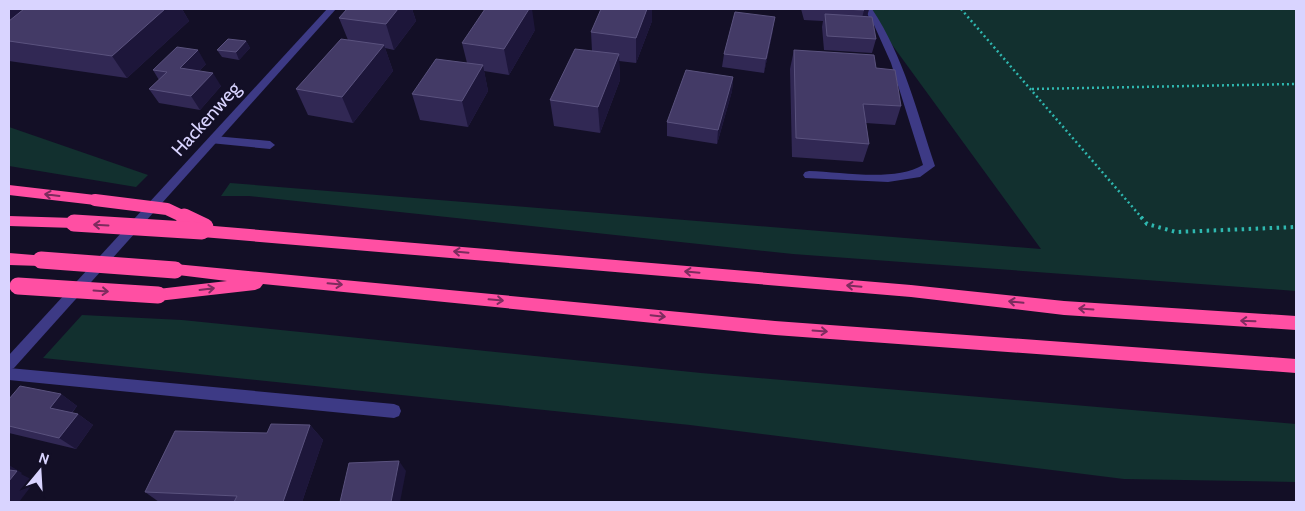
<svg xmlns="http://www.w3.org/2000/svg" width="1305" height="511" font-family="Cabin,sans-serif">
	<rect width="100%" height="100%" fill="#130f26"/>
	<g fill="#12302f">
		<path d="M866 9H1296V291L793 254 249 196H221L230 183 1041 249Z"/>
		<path d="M9 127 148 175 136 187 9 166Z"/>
		<path d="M82 315 182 320 701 373 1296 424V482L1124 479 690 425 43 358Z"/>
	</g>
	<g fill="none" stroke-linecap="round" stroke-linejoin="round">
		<g stroke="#2fb8b0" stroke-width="2.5" stroke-dasharray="2 3" stroke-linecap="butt">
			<path d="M961 9 1142 218"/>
			<path d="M1032 89 1296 84"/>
		</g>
		<path stroke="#2fb8b0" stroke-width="4" stroke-dasharray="2.5 4.5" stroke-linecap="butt" d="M1141 217 1147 224 1176 232 1296 227"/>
		<g fill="#3d3a85" fill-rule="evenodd">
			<path d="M864 9H872C904 57 917 112 935 166L920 177 888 182 805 178 803 175 805 172 809 171C842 172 895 182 923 165L891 63 874 25Z"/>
			<path d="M214 136 270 141 275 145 270 149 210 143 209 140 210 137Z"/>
			<path d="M9 368 394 404 399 406 401 411 399 416 394 418 9 380Z"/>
		</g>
		<path fill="#3d3a85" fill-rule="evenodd" d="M327 9H336L14 368 9 370V355Z"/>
		<g fill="#ff4fa3" fill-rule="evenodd">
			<path d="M9 185 95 195 100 196 102 200 100 204 95 205 9 195Z"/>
			<path d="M9 216 74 218 79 219 81 223 79 227 74 228 9 226Z"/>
			<path d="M202 225 911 285 1064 301 1296 316V330L1064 315 911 297 202 237 197 235 195 231 197 227Z"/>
			<path d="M9 253 46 256 49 260 46 264 41 266 9 265Z"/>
			<path d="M175 264 775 321 1296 359V373L775 335 263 284 260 288 255 290 158 301 152 300 150 295 152 290 158 289 227 281 170 274 167 270 170 266Z"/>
		</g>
		<path stroke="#ff4fa3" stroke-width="12" d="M95 200 167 209 186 218"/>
		<g stroke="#ff4fa3" stroke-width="17">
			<path d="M184 217 205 227"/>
			<path d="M74 223 202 231"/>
			<path d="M41 260 175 270"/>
			<path d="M18 286 158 295"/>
		</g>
	</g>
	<g fill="#312854">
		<path d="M9 9H182L189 21 127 78 9 61Z"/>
		<path d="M347 9H412L416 21 394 50 385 48 393 71 353 123 308 115 296 89 348 40 339 18Z"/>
		<path d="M652 9V21L636 63 619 61 620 80 600 133 554 126 550 100 592 51 591 32Z"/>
		<path d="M801 9H869L867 16 876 39 872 53 824 50 822 27 823 21 804 20Z"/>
		<path d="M535 30 509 75 484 71 488 91 468 127 420 120 412 94 467 63 462 43Z"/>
		<path d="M773 30 764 73 722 67 724 54Z"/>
		<path d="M246 41 250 48 239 60 222 57 217 50Z"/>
		<path d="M794 50 876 68 901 106 895 125 866 123 869 144 863 162 792 157 790 69Z"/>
		<path d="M206 64 199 71 221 86 200 110 159 103 149 89 159 80 153 70Z"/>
		<path d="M733 77 732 91 717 144 667 136V122Z"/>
		<path d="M61 394 77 406 72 413 78 414 93 425 76 449 9 433V399Z"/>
		<path d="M310 425 323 440 302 502H159L145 492 267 433Z"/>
	</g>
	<g fill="#1d163a">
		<path d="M9 9H43L9 29Z"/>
		<path d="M165 9H182L189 21 127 78 112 56Z"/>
		<path d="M398 9H412L416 21 394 50 386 24Z"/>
		<path d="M529 9H532L535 30 509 75 504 49Z"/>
		<path d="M647 9H652V21L636 63V38Z"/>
		<path d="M858 9H869L867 17 862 18 864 10Z"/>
		<path d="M775 17 773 30 764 73 766 59Z"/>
		<path d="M246 41 250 48 239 60 236 52Z"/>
		<path d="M384 45 393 71 353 123 342 97Z"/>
		<path d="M198 50 206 64 188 82 180 68Z"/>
		<path d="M619 54 620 80 600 133 598 107Z"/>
		<path d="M483 65 488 91 468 127 462 101Z"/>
		<path d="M213 73 221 86 200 110 191 96Z"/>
		<path d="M733 77 732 91 717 144 718 130Z"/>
		<path d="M61 394 77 406 66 419 50 408Z"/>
		<path d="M78 414 93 425 76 449 59 438Z"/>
		<path d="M310 425 323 440 302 502H283Z"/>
		<path d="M399 461 406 471 400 502H391Z"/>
		<path d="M9 465 22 473 21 474 35 481 19 502H9Z"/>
	</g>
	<g fill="#433a66" stroke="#5a527e">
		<path d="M24 9H165L112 56 9 41V21Z"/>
		<path d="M347 9H398L386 24 339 18Z"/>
		<path d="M485 9H529L504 49 462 43Z"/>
		<path d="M601 9H647L636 38 591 32Z"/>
		<path d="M842 9H862L864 10Z"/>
		<path d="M735 12 775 17 766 59 724 54Z"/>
		<path d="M825 14 872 17 876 39 827 36Z"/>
		<path d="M228 39 246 41 236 52 217 50Z"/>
		<path d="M341 39 384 45 342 97 296 89Z"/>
		<path d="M177 47 198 50 180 68 213 73 191 96 149 89 167 72 153 70Z"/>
		<path d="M575 49 619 54 598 107 550 100Z"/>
		<path d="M794 50 874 55 876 68 895 70 901 106 863 104 869 144 796 138Z"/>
		<path d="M436 59 483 65 462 101 412 94Z"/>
		<path d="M686 70 733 77 718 130 667 122Z"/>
		<path d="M20 386 61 394 50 408 78 414 59 438 9 426V399Z"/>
		<path d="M271 424 310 425 283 502H234L237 496 145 492 175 431 267 433Z"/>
		<path d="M399 461 391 502H340L349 463Z"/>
		<path d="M9 470 17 471 9 481Z"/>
	</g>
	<defs><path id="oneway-shaft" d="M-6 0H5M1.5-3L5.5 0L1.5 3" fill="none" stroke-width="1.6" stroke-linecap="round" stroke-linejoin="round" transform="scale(1.25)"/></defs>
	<g stroke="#7d2c5e">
		<use href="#oneway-shaft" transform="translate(52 195) rotate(-173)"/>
		<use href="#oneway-shaft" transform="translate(101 225) rotate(-177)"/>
		<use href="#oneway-shaft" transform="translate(461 252) rotate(-175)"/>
		<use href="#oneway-shaft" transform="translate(692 272) rotate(-175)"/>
		<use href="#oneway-shaft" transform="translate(335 284) rotate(5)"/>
		<use href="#oneway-shaft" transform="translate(854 286) rotate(-175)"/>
		<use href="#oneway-shaft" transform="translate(207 289) rotate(-7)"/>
		<use href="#oneway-shaft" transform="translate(101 291) rotate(4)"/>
		<use href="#oneway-shaft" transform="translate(496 300) rotate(5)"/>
		<use href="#oneway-shaft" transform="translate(1016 302) rotate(-174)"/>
		<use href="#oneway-shaft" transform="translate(1086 309) rotate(-176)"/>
		<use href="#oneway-shaft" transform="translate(658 316) rotate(6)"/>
		<use href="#oneway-shaft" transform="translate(1248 321) rotate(-178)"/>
		<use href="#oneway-shaft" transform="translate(820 331) rotate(4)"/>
	</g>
	<g text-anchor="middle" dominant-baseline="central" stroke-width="4" stroke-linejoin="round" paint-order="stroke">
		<g font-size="19" fill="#d9d4ff" stroke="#130f26">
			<text transform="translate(206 119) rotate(-48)">Hackenweg</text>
		</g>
	</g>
	<rect width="1305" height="511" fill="none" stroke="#d9d4ff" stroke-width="20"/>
	<g transform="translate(40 471) rotate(18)" stroke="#130f26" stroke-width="4" paint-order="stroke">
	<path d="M0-4L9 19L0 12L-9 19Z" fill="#d9d4ff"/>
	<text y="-8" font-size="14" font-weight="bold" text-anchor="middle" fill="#d9d4ff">N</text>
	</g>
</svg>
